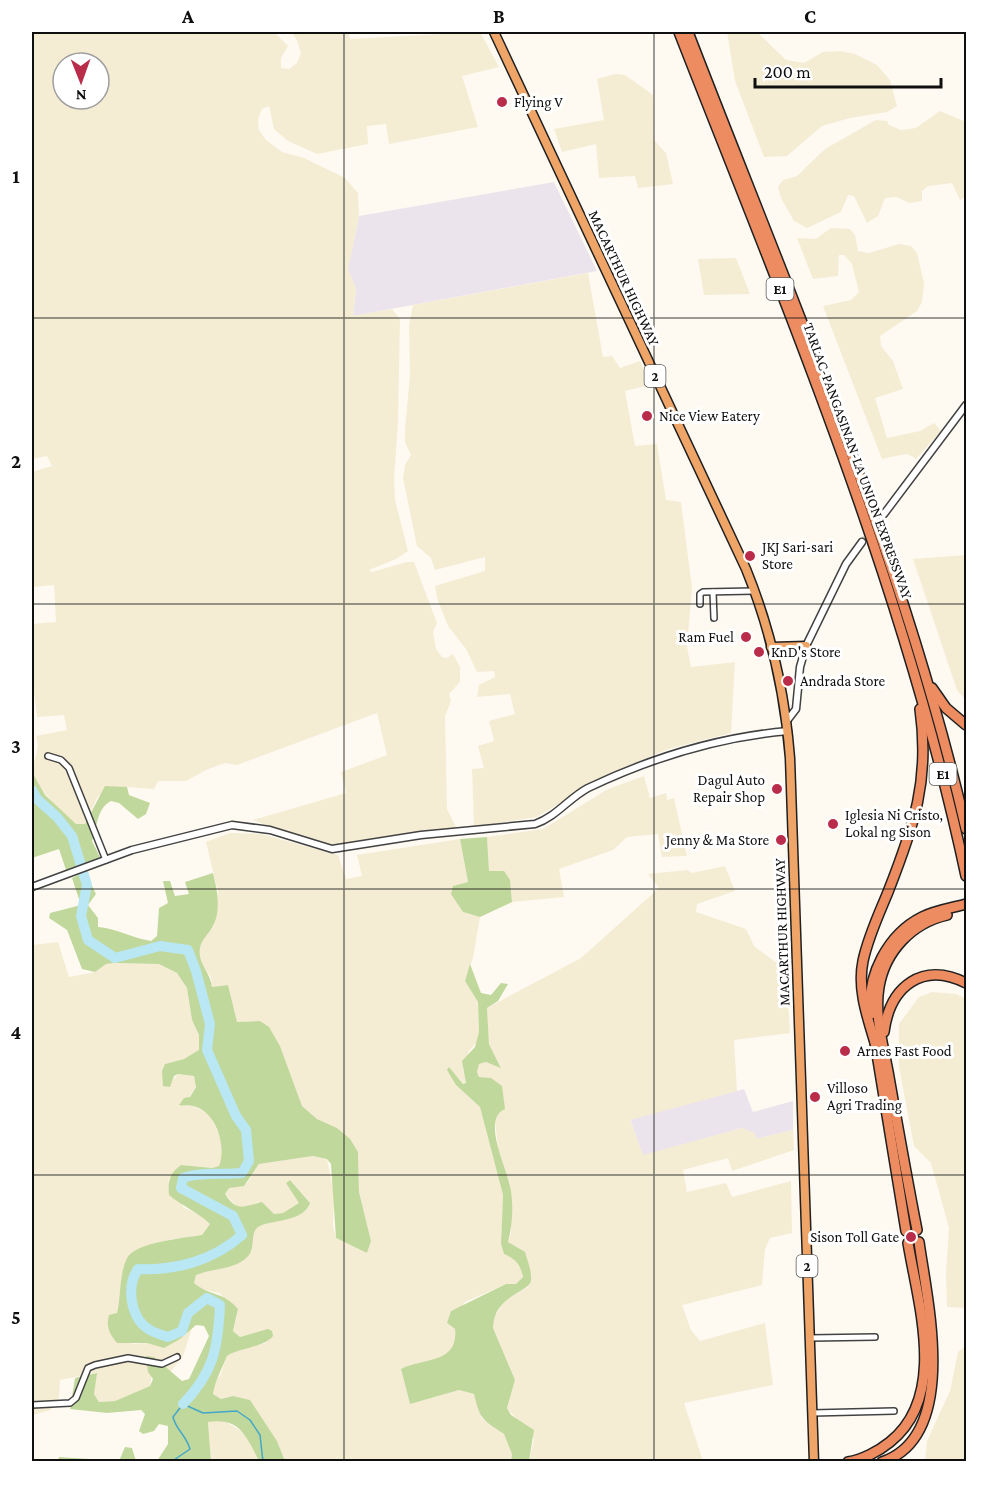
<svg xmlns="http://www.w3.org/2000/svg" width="998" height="1493" font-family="'Crimson Pro',serif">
	<rect width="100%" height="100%" fill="#fefaf2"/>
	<g fill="#ebe4ed">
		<path d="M554 182 597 271 353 316 356 289 348 269 359 216Z"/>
		<path d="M744 1089 753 1112 793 1101V1130L756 1139 742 1128 643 1156 630 1119Z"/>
	</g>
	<g fill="#f4ecd3" fill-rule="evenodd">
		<path d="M32 32H274L288 46 281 58V68L289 69 297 63 301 53 297 40 291 32H348L350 39 480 32 499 67 462 76 478 127 389 144 386 124 367 126 368 144 317 154 288 141 274 129 269 106 262 109 258 119 259 130 266 140 282 152 304 158 345 178 358 193 359 216 348 269 356 289 353 316 392 309 400 319 398 422 394 479 395 500 408 551 396 559 369 570 372 572 407 562H414L437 623 433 632 436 649 442 657 447 658 453 654 460 667V682L449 694 451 701 445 716 447 809 457 829 333 846 314 843 253 820 346 793 341 772 387 755 377 713 237 765 225 763 206 770 186 781H158L154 789 127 787 98 796 85 824H76L67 818 37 785 32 772 38 746 36 736 67 730 64 715 37 717 32 674V624L56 622 54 585 32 587V472L52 466 47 456 32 459ZM63 63H99V99H63Z"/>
		<path d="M727 32H757L786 60 804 63 823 52 840 51 855 54 877 65 890 80 897 106 887 112 850 118 822 126 787 156 764 157 735 81Z"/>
		<path d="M615 74 625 75 653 95 654 140 666 153 673 184 638 188 635 176 599 178 596 144 562 152 554 129 604 120 597 79Z"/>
		<path d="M940 111 966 122V197L960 200 952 183 928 186 922 191V201L910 203 896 197 885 198 878 216 867 223 854 196 848 195 841 212 807 228 794 221 781 198 778 187 783 180 797 176 825 149 876 120 887 121 889 125 901 130 916 128Z"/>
		<path d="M831 228 850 229 855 235 858 251 869 253 899 244 911 246 917 253 924 283 922 302 917 311 880 336 881 346 893 361 903 389 875 398 887 438 920 431 934 423 941 431 915 460 914 457 906 454 882 459 823 306 851 300 859 292 852 264 844 255H839L838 276 813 279 797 238 816 239Z"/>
		<path d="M736 258 750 294 704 295 698 259Z"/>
		<path d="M588 273 603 357 612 356 620 368 640 361 650 385 625 391 635 446 657 444 666 500 681 502 692 588 687 647 691 667 735 662 731 733 668 749 610 773 537 817 474 827 472 769 484 768 478 746 494 741 489 721 515 714 510 694 477 697 479 685 495 677 494 671 477 672 466 649 448 626 437 598 435 586 485 571V557L435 570 431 558 417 546 403 478 405 465 411 455 405 442V429L410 375 409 326 413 305Z"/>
		<path d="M966 555V700L957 690 913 559Z"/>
		<path d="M644 776 650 798 666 793 667 800 674 798 687 856 662 857 658 834 627 837 613 850 559 869 564 897 512 902 510 880 489 871 487 837 543 829 608 789Z"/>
		<path d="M230 833 261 834 338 855 346 879 362 876 357 855 460 839 468 882 454 886 463 912 480 917 473 958 465 981 478 1002 479 1032 478 1041 469 1051 463 1069 466 1082 464 1084 449 1068 456 1085 480 1107 503 1195 501 1244 504 1254 516 1260 521 1266 523 1278 516 1284H506L465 1302 447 1323 455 1329 456 1340 451 1352 434 1361 410 1365 401 1369 410 1404 459 1390 474 1394 482 1419 504 1434 512 1454 511 1461H285L277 1441 250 1400 233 1396 221 1399 213 1394 215 1381 220 1376 227 1356 240 1348 267 1343 250 1335 240 1337 233 1331 238 1310 219 1293 201 1289 194 1283 196 1274 232 1266 252 1249 253 1233 258 1226 296 1216 310 1203 290 1180 286 1183 300 1203 283 1213 274 1214 258 1202 244 1209 237 1207 225 1194 229 1188 247 1183 259 1164 313 1156 327 1159 334 1194 333 1225 336 1238 367 1253 371 1241 359 1192 358 1152 337 1128 317 1119 302 1106 280 1046 260 1021 236 1022 228 985 212 987 211 977 201 964 199 950 204 936 214 926 218 892 206 842Z"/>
		<path d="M725 866 735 891 697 904 696 912 746 929 754 946 786 970 790 1033 734 1040 737 1091 630 1120 643 1155 742 1128 755 1133 756 1139 793 1130 794 1150 732 1171 728 1158 683 1170 687 1192 726 1183 732 1197 791 1181 792 1233 770 1238 765 1249 762 1285 682 1305 691 1330 700 1341 765 1323 773 1385 684 1403 703 1461H529L534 1439 507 1408 515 1380 493 1328V1321L503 1301 528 1287 513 1245 508 1242 511 1233 510 1183 499 1157 495 1120 499 1111 491 1078 479 1077 477 1072 479 1064 486 1062 501 1067 489 1044 487 1008 581 958 659 888 648 874 687 870 692 873Z"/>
		<path d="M58 942 69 977 95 972 106 964 114 963 159 964 177 973 187 988 192 1020 199 1035V1051L184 1059 165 1064 171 1082 178 1074 194 1076 196 1086 184 1106H193L209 1114 221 1139 222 1159 219 1166 212 1168 181 1165 168 1180 184 1208 201 1215 210 1224 202 1235 168 1240 133 1252 122 1276 117 1313 132 1344 148 1343 164 1348 192 1328 183 1356 170 1372 154 1357 150 1386 115 1401 99 1402 94 1394 96 1373 60 1380 59 1397 51 1410 32 1415V945Z"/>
		<path d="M932 992 956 994 966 999V1308L947 1307 946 1273 949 1228 931 1163 914 1146 899 1067V1024L919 997Z"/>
		<path d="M966 1346V1461H925L927 1441 950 1391 958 1352Z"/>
		<path d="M223 1420 244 1433 259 1461H211L208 1421Z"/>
	</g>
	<g fill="#c1d89d">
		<path d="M32 772 45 795 76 824H85L105 786 127 787 129 795 150 803 146 814 138 819 119 803 111 801C97 808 97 827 92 841L100 857 66 870 59 849 32 858Z"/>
		<path d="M487 837 489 871H504L510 880 512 902 480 917 463 912 451 894 453 886 468 882 460 839Z"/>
		<path d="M85 872 96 894 88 905 98 918V927C115 928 132 938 151 941L157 936 159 908 168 903 163 881H170L175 896 189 894 185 882 213 873C217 889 221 908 214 924 210 933 202 938 200 948 197 963 211 973 212 987L228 985 237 1022 260 1021 269 1027 280 1046 302 1106 317 1119 337 1128 350 1139 358 1152 359 1192 371 1241 367 1253 336 1238 331 1164 327 1159 313 1156 259 1164 244 1186 229 1188 225 1194C237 1213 245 1206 262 1202L274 1214 283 1213 299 1203 286 1183 290 1180 310 1203C303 1222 275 1219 260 1226 249 1231 256 1246 249 1255 237 1270 213 1268 196 1275L194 1283C209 1296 223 1291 238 1309L233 1331 240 1337 268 1329 272 1331 273 1336C263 1348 241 1347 227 1356 222 1369 215 1380 213 1394L221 1399 233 1396 250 1400 277 1441 285 1461H259C246 1436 240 1417 208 1422L211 1461H157L168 1444V1426L159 1424 154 1431 143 1434 139 1431 145 1414 141 1410 107 1413 70 1409 75 1378 97 1373 94 1394 99 1402 115 1401 150 1386 153 1379 148 1372 146 1356 154 1357 182 1381 189 1379 209 1336 204 1326 196 1325 180 1339 164 1348 147 1343H117C109 1333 106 1327 109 1315L117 1313C121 1296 119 1275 127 1258 136 1242 184 1238 202 1235L210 1224C198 1212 182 1206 169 1195 168 1181 169 1174 181 1165L212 1168 219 1166C227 1146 216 1111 193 1106 188 1105 184 1106 179 1105L184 1098 190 1097 196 1087 194 1076 178 1074 174 1076 170 1087 163 1086 162 1071 165 1064 184 1059 199 1050V1035L192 1020 187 988 177 973 159 964 114 963 106 964 95 972 82 969 67 930 49 918 50 913 81 905 72 878Z"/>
		<path d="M470 964 481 993 491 995 501 983 508 984 498 1001 487 1008 489 1044 501 1068 486 1062 479 1064 477 1072 479 1077 491 1078 502 1086 505 1109C482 1118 505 1165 509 1182 514 1200 513 1223 508 1242L525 1252C527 1260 532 1271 531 1280 530 1293 494 1294 493 1328L515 1380 507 1408 511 1415 534 1430 529 1461H511L512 1454 504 1434C483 1420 480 1420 474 1394L459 1390 410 1404 401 1369C423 1358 459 1364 455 1329L447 1323 451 1311 506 1284H516L523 1277C520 1264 517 1260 504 1254L501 1244 503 1195 480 1107 456 1085 447 1070 449 1067 463 1084 466 1083 462 1061 475 1047 479 1032 478 1002 465 981Z"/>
		<path d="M125 1447 132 1448 136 1461H58L59 1457 119 1461Z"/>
	</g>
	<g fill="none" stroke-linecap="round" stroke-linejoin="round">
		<path stroke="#44a7c7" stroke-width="1.5" d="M171 1462 190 1449C186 1435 176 1430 173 1417L183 1404 203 1413 237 1411 250 1420 260 1435 263 1462"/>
		<path stroke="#b9e7f4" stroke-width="10" d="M32 790 37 799 57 817 72 836 87 885 81 916 88 940 115 958 160 946 188 950 196 971 210 1024 207 1050 236 1116 246 1130 249 1161 242 1173C223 1175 199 1172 183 1178L181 1188 233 1216 242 1235C214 1260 176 1271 138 1269 126 1286 130 1319 150 1330 155 1333 162 1335 168 1337L182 1331 188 1313 207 1298 220 1305C218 1348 214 1372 183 1404"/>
		<path stroke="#dad7d0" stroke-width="6" stroke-dasharray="6 3" stroke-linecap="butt" d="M862 542 884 514"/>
		<defs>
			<g id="minor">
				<path d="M713 592 714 618"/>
				<path d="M700 604V594L703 592 754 591"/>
				<path d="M48 756 61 760 69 768 106 860"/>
				<path d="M810 1338 875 1337"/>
				<path d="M32 1405 70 1403 76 1398 88 1368 95 1365 128 1358 162 1364 177 1357"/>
				<path d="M812 1413 894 1411"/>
			</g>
			<g id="tertiary">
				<path d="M884 514 966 405"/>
				<path d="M786 722 796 709 800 667 806 646 846 564 862 542"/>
				<path d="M32 887 132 850 232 825 270 830 332 849 421 835 535 824C556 817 569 798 588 788 651 758 718 737 788 731"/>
			</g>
			<g id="trunk">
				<path d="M494 32 746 569C770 628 785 694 790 758L814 1462"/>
				<path d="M771 647 806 646"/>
			</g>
			<g id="motorway">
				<path d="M679 32C787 308 904 584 966 876"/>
				<path d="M688 32C789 294 903 555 966 829"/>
				<path d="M932 688 946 708 966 725"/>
				<path d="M871 1014C866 976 888 934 922 917 936 910 952 908 966 904"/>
				<path d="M884 1032C890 986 923 961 966 983"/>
				<path d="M875 1042 906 1231"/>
				<path d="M876 1046C868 1019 857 990 863 961 868 937 879 914 888 892 914 826 930 780 920 709"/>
				<path d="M917 1230C907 1179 898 1128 889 1077 884 1048 874 1016 879 987 885 951 912 923 947 915"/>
				<path d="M848 1462C862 1460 879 1451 890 1442 948 1396 918 1304 908 1243"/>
				<path d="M882 1462C960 1436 927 1300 919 1242"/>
			</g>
		</defs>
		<use href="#minor" stroke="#424242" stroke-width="8"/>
		<use href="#tertiary" stroke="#424242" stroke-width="9"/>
		<use href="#trunk" stroke="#202020" stroke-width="11"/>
		<use href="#motorway" stroke="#202020" stroke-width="12"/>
		<use href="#minor" stroke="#fff" stroke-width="5"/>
		<use href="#tertiary" stroke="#fff" stroke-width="6"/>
		<use href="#trunk" stroke="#f0a568" stroke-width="8"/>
		<use href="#motorway" stroke="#ed8c61" stroke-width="9"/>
	</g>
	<path fill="none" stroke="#0f0f0f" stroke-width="1.5" stroke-opacity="0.55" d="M344 32V1462M654 32V1462M32 318H966M32 604H966M32 889H966M32 1175H966"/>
	<g fill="#ba2d4a" stroke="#fff" stroke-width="2">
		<circle cx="502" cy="102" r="6"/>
		<circle cx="647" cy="416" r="6"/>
		<circle cx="750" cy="556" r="6"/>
		<circle cx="746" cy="637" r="6"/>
		<circle cx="759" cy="652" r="6"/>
		<circle cx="788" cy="681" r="6"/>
		<circle cx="777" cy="789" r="6"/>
		<circle cx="833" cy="824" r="6"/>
		<circle cx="781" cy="840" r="6"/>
		<circle cx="845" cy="1051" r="6"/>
		<circle cx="815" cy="1097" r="6"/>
		<circle cx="911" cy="1237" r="6"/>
	</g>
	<g text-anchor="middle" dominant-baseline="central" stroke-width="6" stroke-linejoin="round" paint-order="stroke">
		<g fill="#fff" stroke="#575757" stroke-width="1.5">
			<rect x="766.5" y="278" width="27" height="22" rx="4.5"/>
			<rect x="644.5" y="365" width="21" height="22" rx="4.5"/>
			<rect x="929.5" y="763" width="27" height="22" rx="4.5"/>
			<rect x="796.5" y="1255" width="21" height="22" rx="4.5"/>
		</g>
		<g font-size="14" font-weight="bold" fill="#0f0f0f">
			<text x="780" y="289">E1</text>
			<text x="655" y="376">2</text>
			<text x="943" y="774">E1</text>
			<text x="807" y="1266">2</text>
		</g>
		<g font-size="15" fill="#0f0f0f" stroke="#fff" text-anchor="start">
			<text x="514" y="102">Flying V</text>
			<text x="659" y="416">Nice View Eatery</text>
			<text x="762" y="547">JKJ Sari-sari<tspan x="762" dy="17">Store</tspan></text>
			<text x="734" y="637" text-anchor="end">Ram Fuel</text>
			<text x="771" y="652">KnD's Store</text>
			<text x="800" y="681">Andrada Store</text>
			<text x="765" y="780" text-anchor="end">Dagul Auto<tspan x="765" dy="17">Repair Shop</tspan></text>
			<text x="845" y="815">Iglesia Ni Cristo,<tspan x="845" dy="17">Lokal ng Sison</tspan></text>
			<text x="769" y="840" text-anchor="end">Jenny &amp; Ma Store</text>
			<text x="857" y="1051">Arnes Fast Food</text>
			<text x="827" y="1088">Villoso<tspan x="827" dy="17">Agri Trading</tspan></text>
			<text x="899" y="1237" text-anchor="end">Sison Toll Gate</text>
		</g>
		<g font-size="15" fill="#0f0f0f" stroke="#fff">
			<text transform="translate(624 278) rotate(65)">MACARTHUR HIGHWAY</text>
			<text transform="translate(858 461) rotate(70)">TARLAC-PANGASINAN-LA UNION EXPRESSWAY</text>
			<text transform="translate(782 932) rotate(-92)">MACARTHUR HIGHWAY</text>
		</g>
	</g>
	<rect width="998" height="1493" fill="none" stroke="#ffffff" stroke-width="66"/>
	<g transform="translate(81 81) rotate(179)"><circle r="28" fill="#ffffff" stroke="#9f9f9f" stroke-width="1.5"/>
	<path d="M0-4.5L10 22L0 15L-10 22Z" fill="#ba2d4a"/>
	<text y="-9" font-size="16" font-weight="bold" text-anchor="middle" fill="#0f0f0f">N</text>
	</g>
	<path d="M755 78v9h186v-9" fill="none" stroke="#0f0f0f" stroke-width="3"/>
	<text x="764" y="78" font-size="18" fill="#0f0f0f" stroke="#ffffff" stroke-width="4.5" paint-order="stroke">200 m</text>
	<rect x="33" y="33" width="932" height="1427" fill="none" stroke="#0f0f0f" stroke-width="2"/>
	<g font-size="20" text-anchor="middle" font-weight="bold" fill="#0f0f0f">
		<text x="188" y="23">A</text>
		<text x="499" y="23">B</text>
		<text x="810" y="23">C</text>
		<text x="16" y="183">1</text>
		<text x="16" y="468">2</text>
		<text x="16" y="753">3</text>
		<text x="16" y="1039">4</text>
		<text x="16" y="1324">5</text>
	</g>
</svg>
